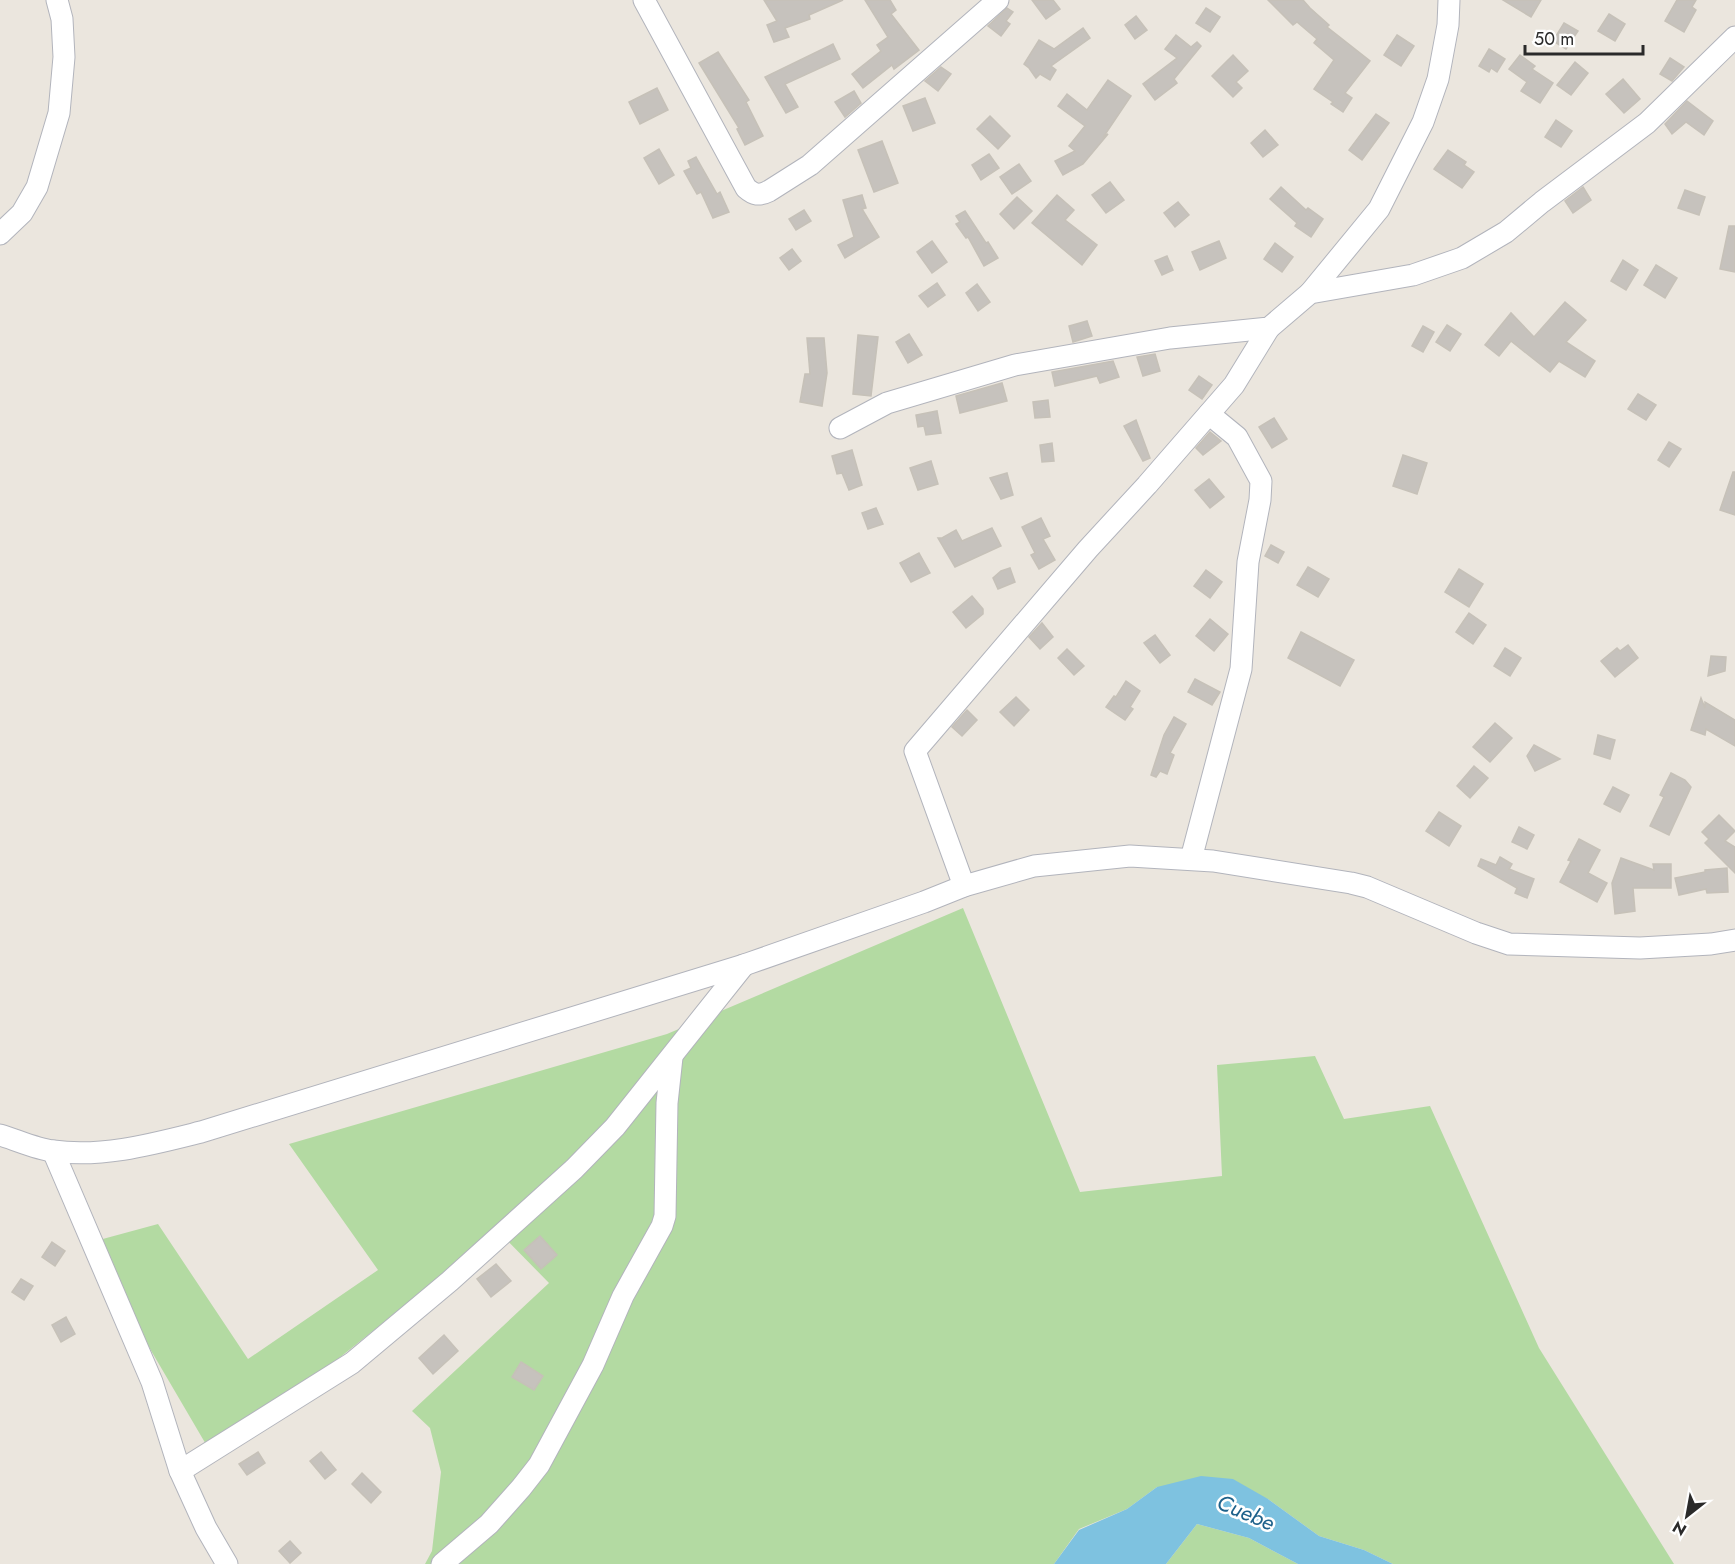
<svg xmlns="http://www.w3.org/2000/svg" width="1735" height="1564" font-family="Jost,sans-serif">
	<rect width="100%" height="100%" fill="#ebe6de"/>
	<g fill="#b3daa2">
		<path d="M963 908 1080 1192 1222 1176 1217 1065 1315 1056 1344 1119 1430 1106 1539 1348 1674 1564H1393L1364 1550 1319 1536 1268 1499 1157 1487 1127 1509 1079 1529 1054 1564H425L432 1551 441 1472 430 1428 412 1411 549 1283 498 1231 214 1458 88 1243 158 1224 248 1359 378 1270 289 1144 667 1034Z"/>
		<path d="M1197 1524 1249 1538 1298 1564H1166Z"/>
	</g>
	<path fill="#7ec2e0" d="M1201 1476 1233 1479 1268 1499 1319 1536 1364 1550 1393 1564H1298L1249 1538 1197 1524 1166 1564H1054L1079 1530 1127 1509 1157 1487Z"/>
	<g fill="#c6c2bd" stroke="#c6c1b8" stroke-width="1.5">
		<path d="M764 0H843L809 15 810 19 785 28 789 37 774 42 767 25 777 21Z"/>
		<path d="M865 0H890L896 10 891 14 919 50 894 69 892 65 863 88 852 74 881 51 877 45 888 37Z"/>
		<path d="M1032 0H1053L1060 9 1046 19Z"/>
		<path d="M1268 0H1303L1310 8 1329 25 1327 27 1370 61 1345 93 1352 98 1343 112 1331 104 1333 102 1314 89 1334 60 1314 43 1317 39 1297 22 1293 25Z"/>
		<path d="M1503 0H1541L1531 17Z"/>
		<path d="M1677 0H1696L1692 7 1696 10 1684 32 1665 21Z"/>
		<path d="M1007 8 1013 12 1006 21 1010 24 1001 36 988 26Z"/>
		<path d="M1206 8 1220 17 1210 32 1196 23Z"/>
		<path d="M1609 14 1625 24 1615 41 1598 31Z"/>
		<path d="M1136 16 1147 30 1135 39 1125 25Z"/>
		<path d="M1564 23 1578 31 1566 49 1553 41Z"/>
		<path d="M1083 28 1090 38 1051 66 1056 70 1050 80 1040 74 1036 78 1029 68 1024 64 1039 40 1054 49Z"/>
		<path d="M1176 35 1191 47 1197 42 1201 46 1174 79 1177 83 1155 100 1143 84 1177 58 1165 49Z"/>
		<path d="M1397 35 1414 46 1401 66 1384 55Z"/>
		<path d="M833 44 840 59 785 84 798 107 786 113 765 77Z"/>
		<path d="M1489 49 1505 59 1497 72 1491 68 1489 72 1479 66Z"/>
		<path d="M718 52 749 100 746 102 763 136 745 145 737 129 739 128 699 63Z"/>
		<path d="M1233 55 1248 71 1236 82 1242 88 1233 97 1212 76Z"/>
		<path d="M1520 55 1535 66 1532 69 1553 83 1540 103 1521 91 1527 82 1509 69Z"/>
		<path d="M1670 58 1684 67 1672 81 1660 74Z"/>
		<path d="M1575 62 1588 73 1571 95 1557 85Z"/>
		<path d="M941 67 951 74 938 91 925 81Z"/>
		<path d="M1623 79 1640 99 1624 113 1606 94Z"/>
		<path d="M1108 80 1131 96 1104 136 1108 134 1083 164 1063 175 1055 161 1075 151 1069 146 1085 126 1058 106 1067 94 1087 110Z"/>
		<path d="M657 88 668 110 640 124 629 102Z"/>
		<path d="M854 91 861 103 845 117 835 102Z"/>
		<path d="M925 98 935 123 913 131 903 106Z"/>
		<path d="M1687 101 1713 121 1704 135 1686 122 1672 134 1665 124Z"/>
		<path d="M1376 114 1389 123 1362 160 1349 150Z"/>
		<path d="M990 116 1010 136 998 149 977 129Z"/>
		<path d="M1556 120 1572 131 1561 147 1545 137Z"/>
		<path d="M1265 130 1278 145 1263 157 1251 143Z"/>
		<path d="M882 141 898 183 874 192 858 150Z"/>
		<path d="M659 149 674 175 659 184 644 158Z"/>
		<path d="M1448 150 1466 162 1464 165 1474 172 1462 188 1434 169Z"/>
		<path d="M989 154 999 168 981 180 972 165Z"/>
		<path d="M696 157 717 194 720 192 729 212 713 218 701 192 697 194 684 171 691 168 688 161Z"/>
		<path d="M1019 164 1031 181 1012 194 1000 177Z"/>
		<path d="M1110 182 1124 200 1106 213 1092 195Z"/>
		<path d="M1281 187 1306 210 1308 208 1323 219 1311 237 1295 226 1297 223 1270 199Z"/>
		<path d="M1583 187 1591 200 1573 213 1565 201Z"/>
		<path d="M1685 190 1705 197 1699 215 1678 208Z"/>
		<path d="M862 195 866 208 862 209 879 237 845 258 838 245 854 237 843 200Z"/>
		<path d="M1057 195 1074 210 1065 220 1097 245 1082 265 1032 223Z"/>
		<path d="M1017 197 1032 211 1014 229 1000 214Z"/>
		<path d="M1178 202 1189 215 1175 227 1164 213Z"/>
		<path d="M804 210 811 221 796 230 789 219Z"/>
		<path d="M965 211 986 243 988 242 998 258 984 266 968 237 966 238 956 224 960 222 956 216Z"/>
		<path d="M1729 226H1735V272L1720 269Z"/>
		<path d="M932 241 947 262 932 273 917 252Z"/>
		<path d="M1219 241 1226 258 1200 270 1192 252Z"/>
		<path d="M1275 243 1293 257 1282 272 1264 259Z"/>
		<path d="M792 249 801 261 789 270 780 258Z"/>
		<path d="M1167 256 1173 270 1162 275 1155 261Z"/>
		<path d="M1623 260 1638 270 1626 290 1611 281Z"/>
		<path d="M1656 265 1677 278 1665 298 1644 285Z"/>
		<path d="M937 283 945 295 928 307 919 296Z"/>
		<path d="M977 284 990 302 978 311 966 293Z"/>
		<path d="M1565 302 1586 320 1566 342 1595 361 1585 377 1559 361 1550 372 1511 341 1499 356 1485 345 1511 313 1534 337Z"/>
		<path d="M1087 321 1092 336 1073 342 1069 326Z"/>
		<path d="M1447 325 1461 334 1450 351 1436 342Z"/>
		<path d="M1423 326 1434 332 1423 352 1412 346Z"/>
		<path d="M909 334 922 355 908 363 896 342Z"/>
		<path d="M858 335 878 337 871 396 853 394Z"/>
		<path d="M807 338H824L827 373 822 406 800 402 805 374H810Z"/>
		<path d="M1155 354 1160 371 1143 376 1137 357Z"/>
		<path d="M1113 361 1119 377 1100 383 1097 376 1055 386 1052 372Z"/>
		<path d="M1199 376 1212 385 1202 399 1189 390Z"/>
		<path d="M1002 383 1007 401 960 413 956 396Z"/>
		<path d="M1638 394 1656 405 1646 420 1628 409Z"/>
		<path d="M1048 400 1050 417 1035 418 1033 402Z"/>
		<path d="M937 411 941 433 926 435 924 426 918 427 916 415Z"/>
		<path d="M1274 418 1287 439 1272 448 1259 427Z"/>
		<path d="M1136 420 1150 458 1143 461 1124 426Z"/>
		<path d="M1210 432 1221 441 1203 455 1196 448Z"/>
		<path d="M1669 442 1681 449 1669 467 1658 460Z"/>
		<path d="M1052 443 1054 461 1042 462 1040 445Z"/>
		<path d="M852 450 862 485 849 490 842 473 837 474 832 456Z"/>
		<path d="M1403 455 1427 463 1417 494 1393 486Z"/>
		<path d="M931 461 938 484 918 490 910 468Z"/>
		<path d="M1733 472H1735V515L1720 510Z"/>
		<path d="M1007 473 1013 495 1001 499 990 478Z"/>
		<path d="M1209 479 1224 497 1210 508 1195 490Z"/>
		<path d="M876 508 883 524 868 529 862 513Z"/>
		<path d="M1041 518 1050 536 1043 539 1055 560 1039 569 1031 555 1035 553 1022 527Z"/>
		<path d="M992 528 1001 546 955 567 938 538H942L956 530 962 541Z"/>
		<path d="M1271 545 1284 552 1278 563 1265 556Z"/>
		<path d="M919 553 930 573 911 582 900 563Z"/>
		<path d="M1308 567 1329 579 1318 597 1297 585Z"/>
		<path d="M1010 568 1015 582 998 589 993 578 1001 571Z"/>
		<path d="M1459 569 1483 584 1469 607 1445 592Z"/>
		<path d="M1206 570 1222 582 1210 598 1194 586Z"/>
		<path d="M972 596 983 609V614L966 628 953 612Z"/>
		<path d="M1469 613 1486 625 1473 644 1456 632Z"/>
		<path d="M1210 619 1228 634 1214 651 1196 636Z"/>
		<path d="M1042 623 1053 637 1040 649 1029 637Z"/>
		<path d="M1301 632 1354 660 1340 686 1288 658Z"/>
		<path d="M1155 635 1170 655 1160 663 1144 643Z"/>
		<path d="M1628 645 1638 658 1615 677 1601 661 1617 648 1620 651Z"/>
		<path d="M1505 648 1521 658 1510 676 1494 666Z"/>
		<path d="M1067 649 1084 666 1074 675 1058 658Z"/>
		<path d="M1711 656 1726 657 1725 671 1708 676Z"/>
		<path d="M1195 679 1220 692 1212 705 1188 692Z"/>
		<path d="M1126 681 1140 691 1130 707 1133 709 1125 720 1106 707 1114 696 1116 697Z"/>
		<path d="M1016 697 1029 710 1014 726 1000 712Z"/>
		<path d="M1701 698 1705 708V702L1735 720V746L1706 729 1705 735 1691 730Z"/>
		<path d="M967 710 977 720 962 736 952 727Z"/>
		<path d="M1174 717 1186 724 1170 753 1174 755 1167 774 1160 771 1156 777 1151 775 1164 735Z"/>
		<path d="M1495 723 1512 738 1490 762 1473 747Z"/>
		<path d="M1598 735 1615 740 1610 759 1594 754Z"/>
		<path d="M1534 745 1560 759 1535 771 1527 756Z"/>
		<path d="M1474 766 1488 778 1470 798 1457 786Z"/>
		<path d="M1671 773 1685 780 1691 787 1669 835 1650 826 1664 797 1660 795Z"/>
		<path d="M1613 787 1629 795 1620 812 1604 804Z"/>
		<path d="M1439 812 1461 826 1449 846 1426 831Z"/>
		<path d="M1719 815 1735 831 1725 841 1735 847V873L1705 843 1709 839 1702 832Z"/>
		<path d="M1519 827 1534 835 1527 849 1512 842Z"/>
		<path d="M1579 839 1600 850 1588 873 1607 883 1597 902 1560 882 1571 861 1568 860Z"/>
		<path d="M1500 857 1512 864 1509 869 1534 879 1527 898 1515 893 1517 888 1478 866 1481 859 1496 865Z"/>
		<path d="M1621 858 1654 870 1653 864H1671V888H1633L1635 911 1615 914 1612 883Z"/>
		<path d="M1727 868 1728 892 1707 893 1706 889 1679 895 1675 878 1705 872V870Z"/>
		<path d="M540 1236 557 1255 541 1269 524 1250Z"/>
		<path d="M52 1242 65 1251 55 1266 42 1257Z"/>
		<path d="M496 1264 511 1281 491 1297 477 1279Z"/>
		<path d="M21 1279 33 1286 24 1300 12 1292Z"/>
		<path d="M66 1317 75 1334 61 1342 52 1325Z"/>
		<path d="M444 1335 458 1351 433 1374 419 1358Z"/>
		<path d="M521 1362 543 1376 534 1390 512 1377Z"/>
		<path d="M258 1452 265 1463 247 1475 239 1464Z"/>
		<path d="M321 1452 336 1470 325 1479 310 1461Z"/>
		<path d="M362 1473 381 1492 371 1503 352 1484Z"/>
		<path d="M290 1541 301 1553 290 1563 279 1551Z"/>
	</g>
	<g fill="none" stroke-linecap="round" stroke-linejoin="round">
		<defs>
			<g id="minor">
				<path d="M644 0 746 188C754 195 759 196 769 191L810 165 998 0"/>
				<path d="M0 234 22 213 37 187 59 113 64 57 62 19 57 0"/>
				<path d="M1310 293 1379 209 1423 122 1438 79 1448 25 1449 0"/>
				<path d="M840 428 887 403 1015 365 1170 338 1269 328 1310 293 1413 275 1462 258 1506 232 1542 202 1647 123 1735 37"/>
				<path d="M1191 859 1241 669 1248 562 1260 500 1261 481 1237 437 1209 414"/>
				<path d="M964 886 915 751 1088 549 1147 485 1234 385 1269 328"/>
				<path d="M0 1135C17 1140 36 1149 53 1151 102 1158 153 1144 201 1132L744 965 924 902 964 886 1034 866 1130 856 1213 861 1351 883 1367 887 1476 933 1509 944 1640 948 1711 944 1735 940"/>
				<path d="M53 1151 152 1382 180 1471 206 1528 227 1564"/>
				<path d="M180 1471 352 1363 450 1281 574 1169 615 1127 744 965"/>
				<path d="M442 1564 489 1524 521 1488 539 1465 593 1365 623 1296 662 1226 665 1216 667 1103 672 1057"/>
			</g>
		</defs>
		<use href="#minor" stroke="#b2b4bc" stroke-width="23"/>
		<use href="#minor" stroke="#fff" stroke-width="21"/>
	</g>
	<g text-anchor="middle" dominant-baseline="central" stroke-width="5" stroke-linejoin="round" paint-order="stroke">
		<g font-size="22" font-style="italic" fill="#1e628b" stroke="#fff">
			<text transform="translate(1246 1512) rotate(23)">Cuebe</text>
		</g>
	</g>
	<g transform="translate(1687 1516) rotate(211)" stroke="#ffffff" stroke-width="4.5" paint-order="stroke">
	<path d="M0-4.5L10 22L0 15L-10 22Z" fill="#2a2a2a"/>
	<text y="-9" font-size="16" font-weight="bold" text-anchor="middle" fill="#2a2a2a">N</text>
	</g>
	<path d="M1525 45v9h118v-9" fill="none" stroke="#2a2a2a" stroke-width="3"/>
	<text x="1534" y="45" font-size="18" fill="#2a2a2a" stroke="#ffffff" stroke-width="4.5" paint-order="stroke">50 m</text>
</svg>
